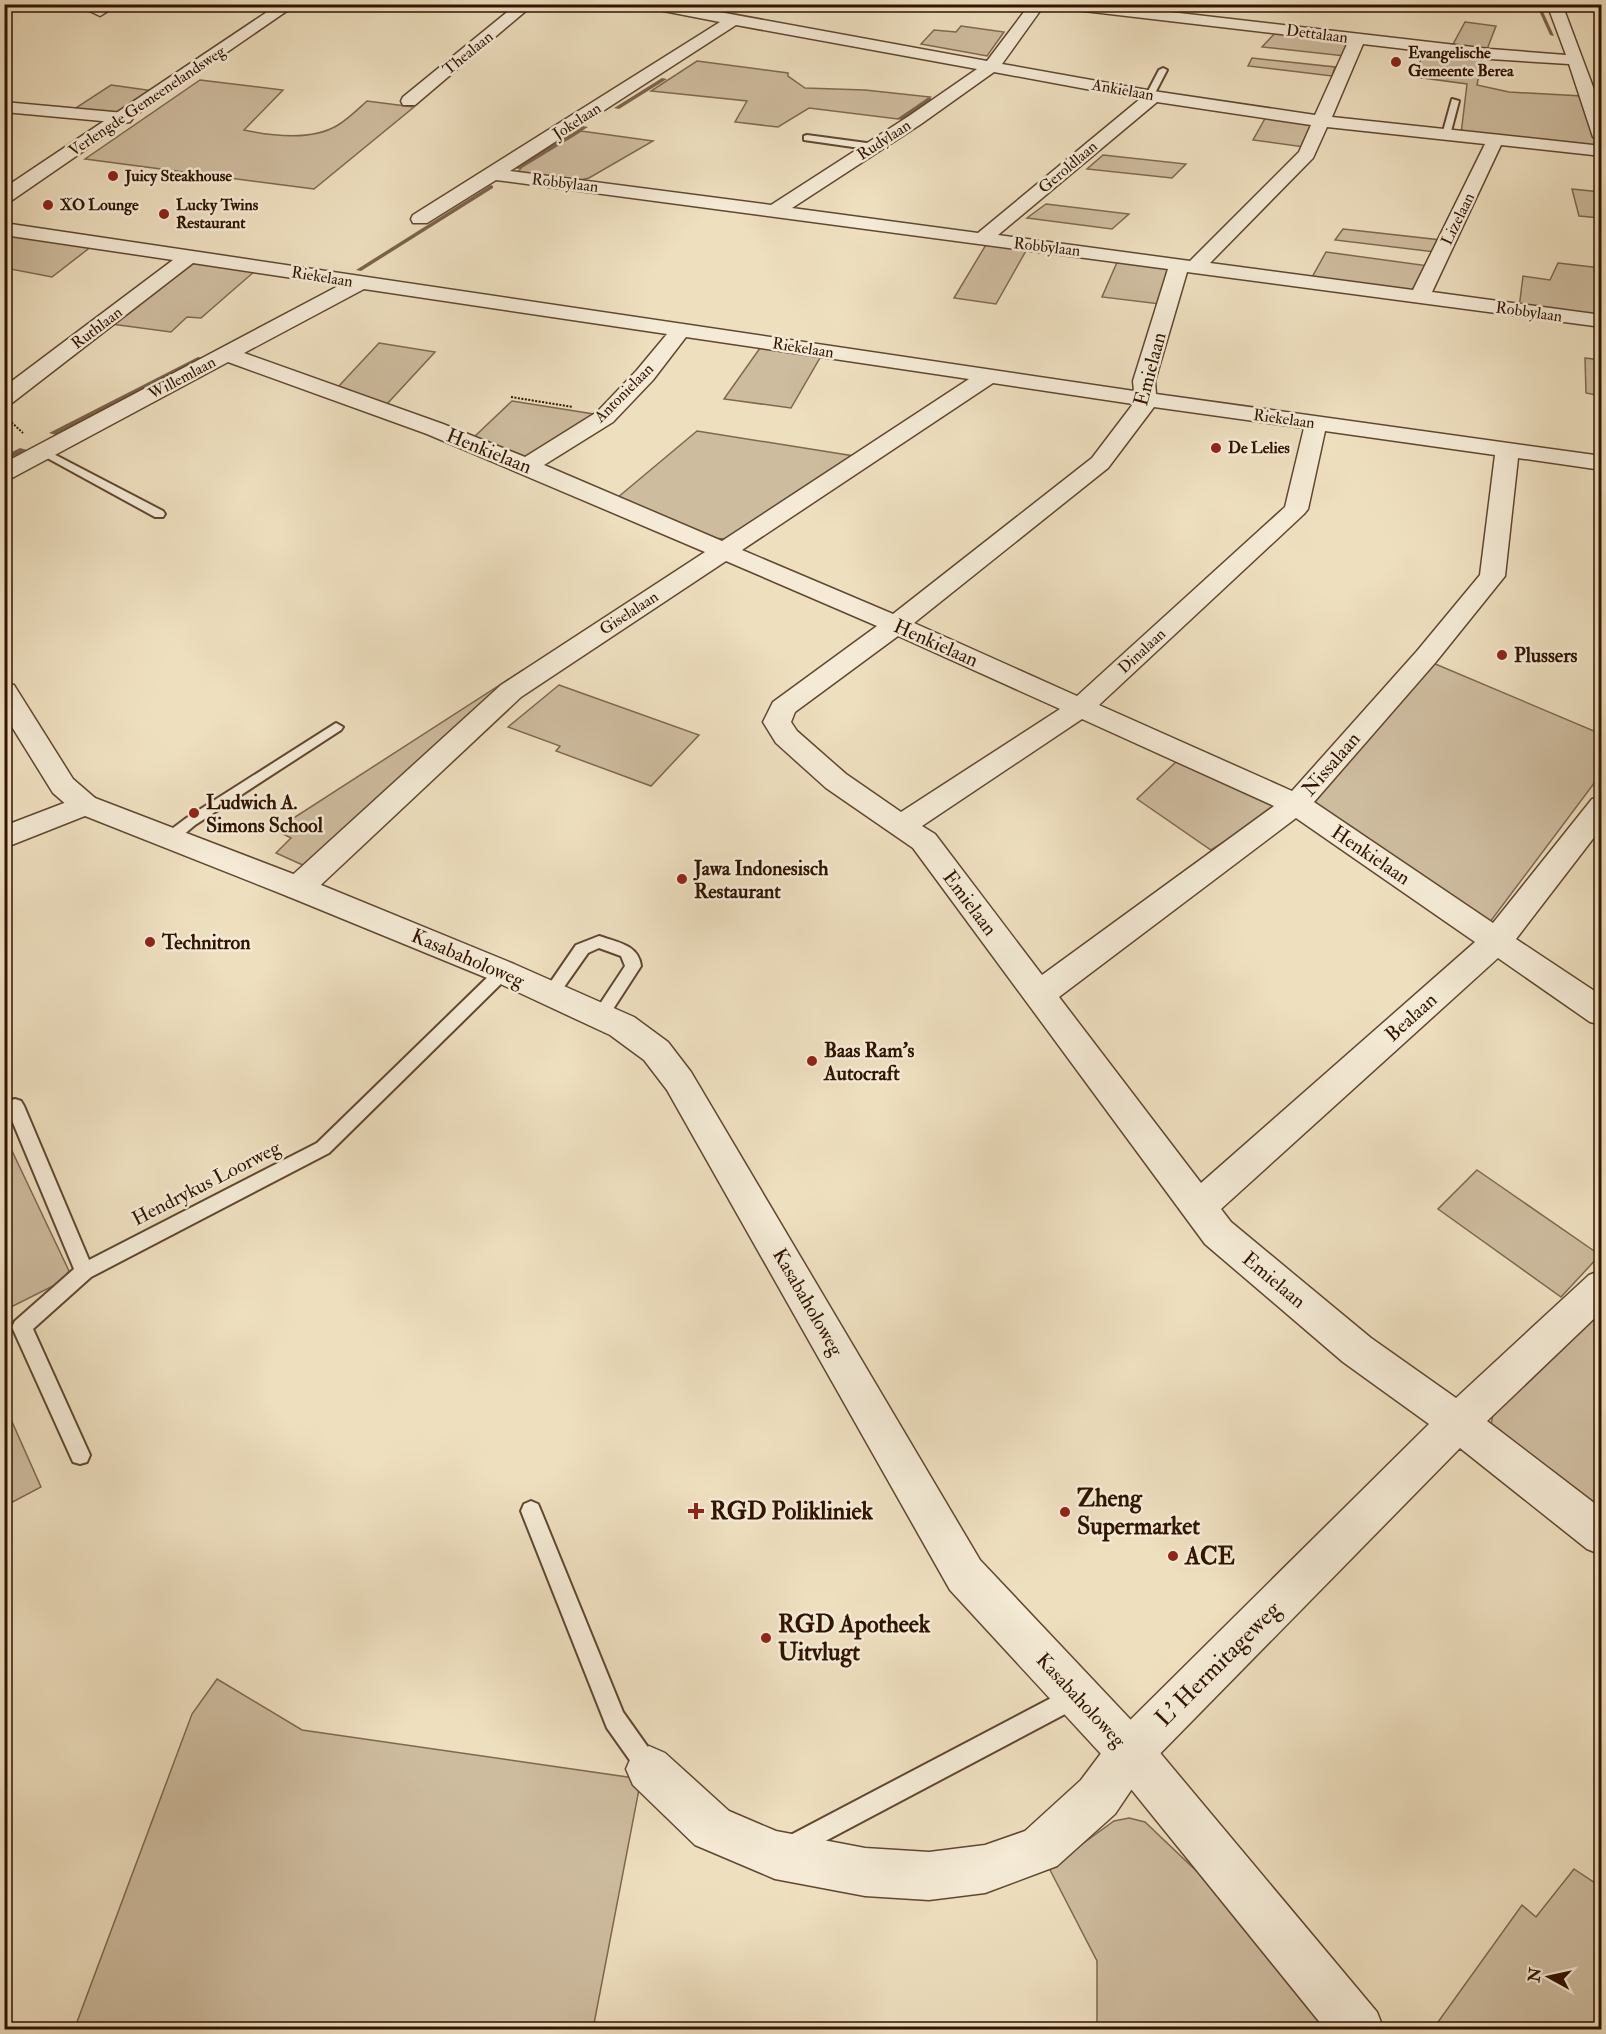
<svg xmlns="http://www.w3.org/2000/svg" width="1606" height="2034" font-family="'IM FELL Double Pica',serif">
	<rect width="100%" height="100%" fill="#eedfbf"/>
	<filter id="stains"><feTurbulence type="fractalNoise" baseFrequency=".00333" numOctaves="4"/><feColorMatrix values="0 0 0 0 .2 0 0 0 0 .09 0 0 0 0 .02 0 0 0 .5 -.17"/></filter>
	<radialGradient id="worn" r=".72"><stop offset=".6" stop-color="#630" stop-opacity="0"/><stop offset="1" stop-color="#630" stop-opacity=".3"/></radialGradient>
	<g fill="#cebc9f" stroke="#7f6850" stroke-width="1.5">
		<path d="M1465 22 1496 26 1486 52 1451 48Z"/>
		<path d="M961 26 1004 32 987 56 921 44 934 30 956 32Z"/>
		<path d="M1277 31 1350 41 1345 56 1262 47Z"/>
		<path d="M1424 48 1483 54 1477 85 1509 92 1582 96 1598 144 1596 147 1461 134 1467 84 1416 77Z"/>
		<path d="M1252 58 1335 67 1332 76 1248 66Z"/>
		<path d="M697 61 788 73V76L805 88 865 90 930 97 898 119 809 108 778 127 735 122 747 101 651 91Z"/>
		<path d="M200 80 283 90 244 130C272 136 312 141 338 125 348 119 358 109 367 101L414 107 314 189 85 159Z"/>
		<path d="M111 85 154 91 120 113 71 111Z"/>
		<path d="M1267 115 1313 123 1304 147 1253 140Z"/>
		<path d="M581 131 653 141 589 178 581 180 517 173 522 167Z"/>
		<path d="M1103 155 1186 164 1172 178 1087 169Z"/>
		<path d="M1572 189 1601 192V218L1579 216Z"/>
		<path d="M1046 204 1129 214 1112 229 1027 218Z"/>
		<path d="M1343 229 1441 240 1435 252 1335 240Z"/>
		<path d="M4 232 92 246 52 277 5 268Z"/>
		<path d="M987 243 1027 249 996 304 954 298Z"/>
		<path d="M1326 252 1429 266 1415 290 1409 292 1311 279Z"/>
		<path d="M1118 260 1171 268 1160 304 1102 297Z"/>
		<path d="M197 263 255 271 201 318 187 317 171 332 111 324 190 264Z"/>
		<path d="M1558 263 1601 268V318L1519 308 1523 276 1550 280Z"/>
		<path d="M379 343 435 352 386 405 338 387Z"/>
		<path d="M760 348 821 356 791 408 724 399Z"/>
		<path d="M1585 358 1601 360V396L1586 393Z"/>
		<path d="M512 401 600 415 523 458 473 438Z"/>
		<path d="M697 431 854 456 727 539 708 538 617 498Z"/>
		<path d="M1433 663 1601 734V774L1490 922 1314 803Z"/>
		<path d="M523 670 305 866 276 853 291 838 275 830Z"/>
		<path d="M559 685 699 735 651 786 556 751 560 746 508 727Z"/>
		<path d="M1179 759 1252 790 1272 806 1273 811 1211 850 1137 799Z"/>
		<path d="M4 1134 69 1271 61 1282 5 1310Z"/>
		<path d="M1477 1170 1600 1255 1561 1297 1438 1209Z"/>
		<path d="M1601 1310V1521L1491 1425 1493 1414Z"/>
		<path d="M5 1406 41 1487 5 1506H4Z"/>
		<path d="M217 1679 302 1730 641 1779 593 2029 74 2030 192 1714Z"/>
		<path d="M1129 1818 1145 1822 1209 1883 1331 2029H1097V1961L1049 1868 1114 1821Z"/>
		<path d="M1574 1869 1601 1887V2029H1433L1522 1905 1536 1917Z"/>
	</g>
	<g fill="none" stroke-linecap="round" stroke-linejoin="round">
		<g fill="#7b644c" fill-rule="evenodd">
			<path d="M1536 4 1540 5 1554 36 1550 35Z"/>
			<path d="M662 78 667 79 619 109 614 108Z"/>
			<path d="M930 97 932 100 902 120 897 119Z"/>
			<path d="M583 126 588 127 519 169 514 168Z"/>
			<path d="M491 185 493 186V188L361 271 356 270Z"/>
			<path d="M198 357 203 358 56 435 49 433Z"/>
			<path d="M20 448 27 450 4 461V456Z"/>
		</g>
		<defs>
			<g id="service">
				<path d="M1163 68 1167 70 1154 95 1147 97 1146 95 1159 70Z"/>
				<path d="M1452 99 1459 101 1450 135 1446 138 1442 135Z"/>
				<path d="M807 135 874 144 878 147 874 150 804 140V136Z"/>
				<path d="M44 449 163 511 165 514 163 517H155L40 454V450Z"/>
				<path d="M336 723 343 727 341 730 195 825 175 842H165L163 838 165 834 185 819Z"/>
				<path d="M599 936C617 942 639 945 641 966L606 1020H594L592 1016 625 966 621 956 599 948 588 953 557 997H545L543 993 576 945Z"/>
				<path d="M503 966 509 968 511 972 509 976 329 1153 91 1277 33 1329 90 1455 87 1462 80 1464 73 1462 12 1327 15 1321 74 1269 6 1106 9 1101 15 1099 21 1101 24 1106 89 1260 317 1143 497 968Z"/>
				<path d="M531 1501 538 1504 541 1511 623 1712 657 1760 661 1768 657 1776 649 1780 641 1776 607 1728 521 1511 524 1504Z"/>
				<path d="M1076 1685 1084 1688 1087 1696 1084 1704 797 1856 789 1860 781 1856 777 1848 781 1840Z"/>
			</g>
			<g id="minor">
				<path d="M75 4H97L108 11 100 16Z"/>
				<path d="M517 4H534L415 105H403L401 101 403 97Z"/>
				<path d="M641 4H676L987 61 1030 4H1045L1002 64 1153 91 1315 115 1348 42 1058 8 1051 4H1101L1490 49 1566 55 1547 4H1562L1602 111V142L1593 137 1569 64 1490 59 1363 44 1332 117 1602 146V156L1501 145 1432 292 1602 315V327L1187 272 1155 381 1156 394 1602 456V470L1518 458 1505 576 1435 663 1314 802 1493 923 1592 799 1602 797V827L1516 939 1602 996V1025L1590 1022 1498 958 1221 1209 1231 1222 1371 1338 1456 1398 1589 1275 1602 1270V1311L1487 1421 1602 1509V1555L1587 1549 1460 1448 1146 1768 1115 1814 1057 1866 985 1893 929 1900 865 1896 775 1879 695 1845 633 1785 626 1769 633 1753 649 1746 665 1753 729 1811 776 1831 865 1848 929 1852 985 1845 1025 1831 1081 1780 1114 1736 1429 1424 1343 1362 1205 1244 913 848 826 788 776 743 763 722 773 702 877 626 726 561 521 697 309 896 298 899 287 896 283 888 287 880 501 685 705 552 427 434 228 362 12 478 4 480V463L340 285 193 263 12 403 4 404V387L173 260 4 235V223L1134 391 1133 381 1168 269 496 180 427 223H413L411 219 413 215 720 22 648 8ZM736 25 977 69 909 116 771 205 510 171ZM994 72 1140 99 978 233 792 208 921 124ZM1157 102 1311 125 1299 152 1190 261 998 235ZM1327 127 1485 144 1413 290 1210 263 1313 158ZM364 289 667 334 637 370 597 412 525 457 443 424 244 353ZM686 337 969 379 722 541 544 465 613 422 653 380ZM993 383 1133 404 1092 458 893 614 742 550ZM1154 407 1304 428 1285 507 1077 696 914 623 1108 468ZM1325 431 1495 455 1480 575 1417 651 1292 791 1099 705 1304 514 1308 509ZM898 636 1060 709 901 812 846 774 797 731 791 722 795 712ZM1082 719 1274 806 1042 975 935 834 922 826ZM1296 818 1475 942 1201 1183 1059 997Z"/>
				<path d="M1584 4H1602V9L1586 7Z"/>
				<path d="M4 102 124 113 130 114 133 118 130 122 124 123 4 112Z"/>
				<path d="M85 795 95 798 100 805 95 812 4 848V826Z"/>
			</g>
			<g id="tertiary">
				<path d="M279 4H297L11 201 4 202V188Z"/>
				<path d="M4 683 14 685 73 779 95 798 309 880 514 964 634 1017 668 1042 691 1072 980 1560 1146 1736 1377 2012 1384 2030H1326L1114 1768 950 1590 667 1090 644 1060 610 1035 492 980 287 896 75 812 53 793 4 714Z"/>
			</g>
		</defs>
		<use href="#service" stroke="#604730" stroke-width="4"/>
		<use href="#minor" stroke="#604730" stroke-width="3"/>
		<use href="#tertiary" stroke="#604730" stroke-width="3"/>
		<g stroke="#301400" stroke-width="2" stroke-dasharray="2 1.5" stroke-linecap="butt">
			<path d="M511 397 573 407"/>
			<path d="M9 420 23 433"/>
		</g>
		<use href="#service" fill="#f4ead5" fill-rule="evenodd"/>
		<use href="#minor" fill="#f4ead5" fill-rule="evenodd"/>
		<use href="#tertiary" fill="#f4ead5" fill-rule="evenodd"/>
	</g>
	<g fill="#8f2418" stroke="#f4ead5" stroke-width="2">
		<circle cx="1396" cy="62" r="6"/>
		<circle cx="113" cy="176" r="6"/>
		<circle cx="48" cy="205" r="6"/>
		<circle cx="164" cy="214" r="6"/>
		<circle cx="1216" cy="448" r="6"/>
		<circle cx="1502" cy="655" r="6"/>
		<circle cx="194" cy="813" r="6"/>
		<circle cx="682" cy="879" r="6"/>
		<circle cx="150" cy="942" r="6"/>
		<circle cx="812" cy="1061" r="6"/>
		<path d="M693 1502h6v6h6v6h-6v6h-6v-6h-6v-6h6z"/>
		<circle cx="1065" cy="1512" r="6"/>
		<circle cx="1173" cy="1556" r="6"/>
		<circle cx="766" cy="1638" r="6"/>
	</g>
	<g text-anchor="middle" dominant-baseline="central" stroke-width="5" stroke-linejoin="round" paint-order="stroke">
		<g font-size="16" fill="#301400" stroke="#f4ead5">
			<text transform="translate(1317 34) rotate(7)">Dettalaan</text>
			<text transform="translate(468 53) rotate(-39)">Thealaan</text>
			<text transform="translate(1123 90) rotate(10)">Ankielaan</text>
			<text transform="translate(147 101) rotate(-34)">Verlengde Gemeenelandsweg</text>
			<text transform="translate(577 121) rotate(-33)">Jokelaan</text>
			<text transform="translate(884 140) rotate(-33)">Rudylaan</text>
			<text transform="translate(1068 167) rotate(-40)">Geroldlaan</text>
			<text transform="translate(565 183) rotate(7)">Robbylaan</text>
			<text transform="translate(1458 219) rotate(-64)">Lizelaan</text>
			<text transform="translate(1047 247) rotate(7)">Robbylaan</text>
			<text transform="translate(322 277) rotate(9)">Riekelaan</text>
			<text transform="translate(1529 312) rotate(8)">Robbylaan</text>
			<text transform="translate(97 328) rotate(-37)">Ruthlaan</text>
			<text transform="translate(803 348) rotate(9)">Riekelaan</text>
			<text transform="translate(182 378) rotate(-28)">Willemlaan</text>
			<text transform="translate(624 393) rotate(-45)">Antonielaan</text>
			<text transform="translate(1284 419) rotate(8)">Riekelaan</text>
			<text transform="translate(629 613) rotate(-33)">Giselalaan</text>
			<text transform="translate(1142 651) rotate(-43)">Dinalaan</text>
		</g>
		<g font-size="16" font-weight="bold" fill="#301400" stroke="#f4ead5" text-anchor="start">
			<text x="1408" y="53">Evangelische<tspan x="1408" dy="18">Gemeente Berea</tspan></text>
			<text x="125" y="176">Juicy Steakhouse</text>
			<text x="60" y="205">XO Lounge</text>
			<text x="176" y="205">Lucky Twins<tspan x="176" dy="18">Restaurant</tspan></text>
			<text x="1228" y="448">De Lelies</text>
		</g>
		<g font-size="20" fill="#301400" stroke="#f4ead5">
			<text transform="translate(1150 369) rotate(-75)">Emielaan</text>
			<text transform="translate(489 451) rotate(22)">Henkielaan</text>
			<text transform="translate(936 643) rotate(24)">Henkielaan</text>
			<text transform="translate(1331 764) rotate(-49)">Nissalaan</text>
			<text transform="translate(1371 855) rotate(34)">Henkielaan</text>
			<text transform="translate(970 903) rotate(53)">Emielaan</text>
			<text transform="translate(468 958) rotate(23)">Kasabaholoweg</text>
			<text transform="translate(1411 1017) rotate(-42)">Bealaan</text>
			<text transform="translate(206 1183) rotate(-27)">Hendrykus Loorweg</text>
			<text transform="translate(1274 1280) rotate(40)">Emielaan</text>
			<text transform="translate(808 1302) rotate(60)">Kasabaholoweg</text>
			<text transform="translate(1081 1700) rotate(47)">Kasabaholoweg</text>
		</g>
		<g font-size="20" font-weight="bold" fill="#301400" stroke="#f4ead5" text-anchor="start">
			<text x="1514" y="655">Plussers</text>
			<text x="206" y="802">Ludwich A.<tspan x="206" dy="23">Simons School</tspan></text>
			<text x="694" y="868">Jawa Indonesisch<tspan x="694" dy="23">Restaurant</tspan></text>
			<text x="162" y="942">Technitron</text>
			<text x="824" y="1050">Baas Ram's<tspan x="824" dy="23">Autocraft</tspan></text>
		</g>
		<g font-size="24" font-weight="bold" fill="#301400" stroke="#f4ead5" text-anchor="start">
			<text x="1077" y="1498">Zheng<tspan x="1077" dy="28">Supermarket</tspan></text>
			<text x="710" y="1511">RGD Polikliniek</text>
			<text x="1185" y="1556">ACE</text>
			<text x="778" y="1624">RGD Apotheek<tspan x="778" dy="28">Uitvlugt</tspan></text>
		</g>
		<g font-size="24" fill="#301400" stroke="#f4ead5">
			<text transform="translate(1218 1664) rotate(-45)">L' Hermitageweg</text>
		</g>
	</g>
	<rect width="1606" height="2034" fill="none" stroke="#eedfbf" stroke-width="24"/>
	<rect x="6" y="6" width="1594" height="2022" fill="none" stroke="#301400" stroke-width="3"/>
	<rect x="12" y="12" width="1582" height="2010" fill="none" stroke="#301400" stroke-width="1.5"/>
	<g transform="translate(1549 1977) rotate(278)" stroke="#f4ead5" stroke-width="4.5" paint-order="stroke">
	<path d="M0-4.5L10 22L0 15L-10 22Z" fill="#301400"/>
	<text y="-9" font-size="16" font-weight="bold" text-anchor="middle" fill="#301400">N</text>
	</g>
	<rect width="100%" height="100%" filter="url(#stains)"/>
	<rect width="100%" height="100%" fill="url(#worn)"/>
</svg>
